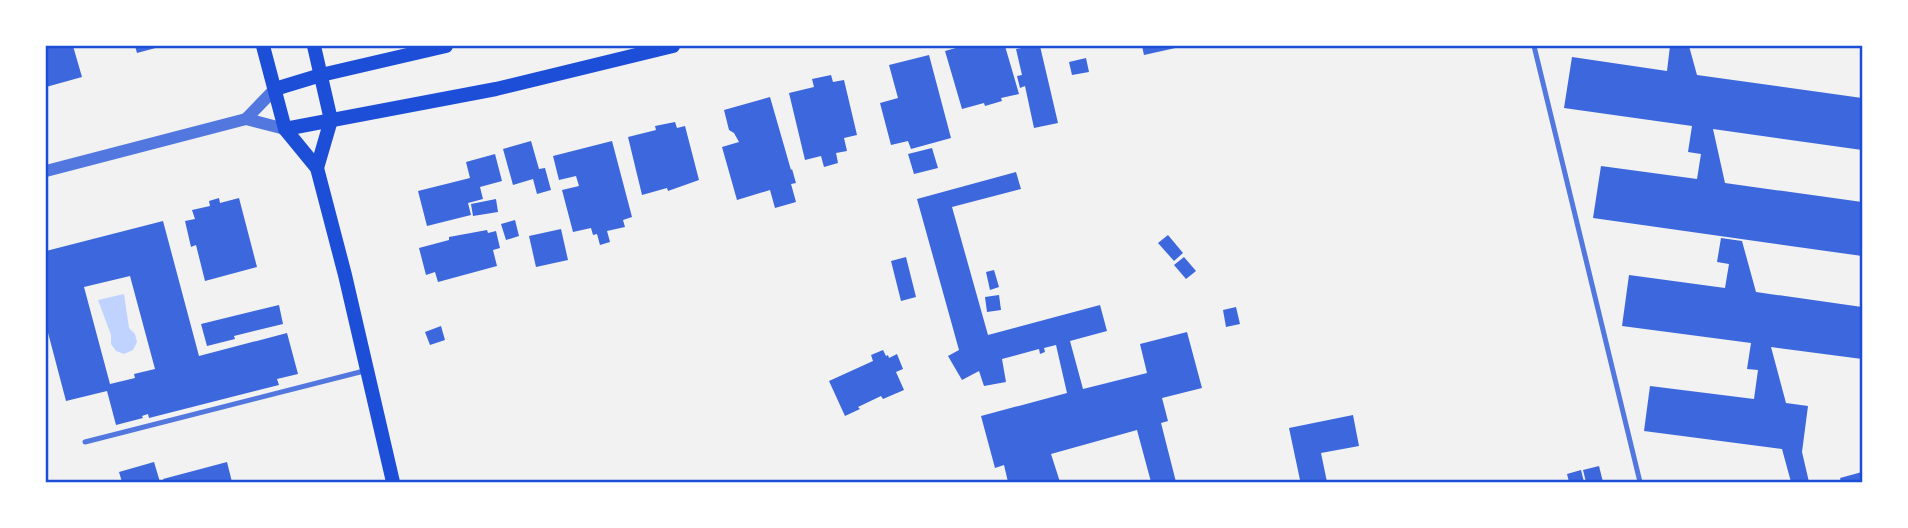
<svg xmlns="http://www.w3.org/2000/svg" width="1908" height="528" font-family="Inter,sans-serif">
	<rect width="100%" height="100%" fill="#f2f2f2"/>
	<path fill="#bfd3fe" d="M124 294 129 328 135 334 137 342 133 350 124 354 116 351 111 344V335L98 300Z"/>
	<g fill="#3d67dc" fill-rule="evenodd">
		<path d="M46 46H73L82 77 46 87Z"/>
		<path d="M135 46H163L137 53Z"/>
		<path d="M963 46H1005L1019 94 1001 98 1002 101 985 106 984 103 962 109 945 51Z"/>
		<path d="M1032 46H1040L1058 123 1034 128 1025 86 1020 88 1017 76 1022 75 1016 49Z"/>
		<path d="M1142 46H1180V47L1144 55Z"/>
		<path d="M1670 46H1689L1697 75 1862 98V150L1713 129 1725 183 1862 202V256L1593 218 1601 166 1697 179 1701 154 1688 152 1692 126 1564 108 1572 57 1667 71Z"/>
		<path d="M929 55 951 138 911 149 908 141 891 145 880 103 898 98 889 65Z"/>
		<path d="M1086 58 1089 72 1072 75 1069 62Z"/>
		<path d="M831 75 833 82 844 80 857 135 844 138 847 151 836 153 838 163 824 167 821 156 805 160 789 93 814 87 812 79Z"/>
		<path d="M770 97 791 170 792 169 796 183 791 184 796 202 775 208 770 190 737 200 722 147 739 142 734 133 729 130 724 110Z"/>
		<path d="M675 122 677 128 685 126 699 180 668 191 667 188 642 195 628 137 656 130 655 126Z"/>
		<path d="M531 141 539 169 545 168 551 190 537 194 533 179 513 185 503 149Z"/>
		<path d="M612 141 632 217 623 220 625 227 607 231 610 242 600 245 597 234 593 235 591 228 573 232 562 190 579 186 576 176 559 180 553 156Z"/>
		<path d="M932 148 938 168 914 174 908 154Z"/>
		<path d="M495 154 502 181 480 187 483 199 468 203 471 215 427 226 418 191 470 178 466 162Z"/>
		<path d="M1016 172 1021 189 952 207 988 335 1100 305 1107 331 1070 341 1083 389 1147 373 1140 344 1187 332 1202 388 1162 398 1168 421 1161 423 1176 482H1151L1137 430 1051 454 1060 482H1008L1004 465 995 468 981 416 1067 393 1056 345 1044 348 1045 352 1040 354 1039 349 1002 359 1006 382 984 386 979 371 962 380 948 356 959 350 917 199Z"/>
		<path d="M219 198 220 203 239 198 257 267 205 281 196 245 191 247 185 221 195 219 192 210 210 206 209 201Z"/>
		<path d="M496 199 498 212 473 216 471 204Z"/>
		<path d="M515 220 519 236 506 240 501 224Z"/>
		<path d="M163 221 199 356 287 333 298 374 277 379 279 385 149 418 148 414 142 416 143 418 116 425 107 391 66 401 46 325V251ZM130 276 155 369 134 374 135 378 110 384 84 287Z"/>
		<path d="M561 229 568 260 536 267 529 236Z"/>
		<path d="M487 230 488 233 496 231 500 248 493 250 497 266 438 282 435 272 426 275 419 248 449 240V237Z"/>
		<path d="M1168 235 1183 253 1174 261 1158 243Z"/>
		<path d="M1721 238 1742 241 1756 292 1862 307V359L1771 347 1786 403 1808 406 1802 452 1809 482H1791L1782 449 1644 431 1650 386 1754 399 1758 370 1747 369 1751 343 1622 326 1629 275 1725 288 1729 264 1717 262Z"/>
		<path d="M906 257 916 297 901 301 891 261Z"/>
		<path d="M1184 257 1196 271 1186 279 1174 265Z"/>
		<path d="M994 270 999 287 990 290 986 272Z"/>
		<path d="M999 295 1001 310 987 312 985 297Z"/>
		<path d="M279 305 283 324 234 336 235 339 207 346 201 324Z"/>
		<path d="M1236 307 1240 324 1226 327 1223 310Z"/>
		<path d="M441 326 445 340 430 345 425 332Z"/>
		<path d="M883 350 886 356 888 355 889 358 897 354 903 369 896 372 904 390 883 399 881 396 858 407 860 409 845 416 829 381 873 361 871 355Z"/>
		<path d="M1353 415 1359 446 1321 453 1327 482H1292L1300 480 1289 428Z"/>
		<path d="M154 462 160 482H122L119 472Z"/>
		<path d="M227 462 232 482H164L163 479Z"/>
		<path d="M1599 466 1603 482H1586L1583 470Z"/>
		<path d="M1581 470 1584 482H1569L1567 474Z"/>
		<path d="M1862 472V482H1841L1840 478Z"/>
	</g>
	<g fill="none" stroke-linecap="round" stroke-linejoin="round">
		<g stroke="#5277de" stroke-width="5">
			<path d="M1534 46 1640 482"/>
			<path d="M85 442 364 371"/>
		</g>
		<g stroke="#5277de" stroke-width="12">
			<path d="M246 119 275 89"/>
			<path d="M46 171 246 119 285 129"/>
		</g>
		<g stroke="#1d4ed8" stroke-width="14">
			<path d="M263 46 285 129 317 168 345 275 393 482"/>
			<path d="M314 46 331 120 317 168"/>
			<path d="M275 89 321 75 446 46"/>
			<path d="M285 129 496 89 673 46"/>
		</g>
	</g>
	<rect width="1908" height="528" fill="none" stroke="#ffffff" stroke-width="94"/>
	<rect x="47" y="47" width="1814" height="434" fill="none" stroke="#1d4ed8" stroke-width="2.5"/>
</svg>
